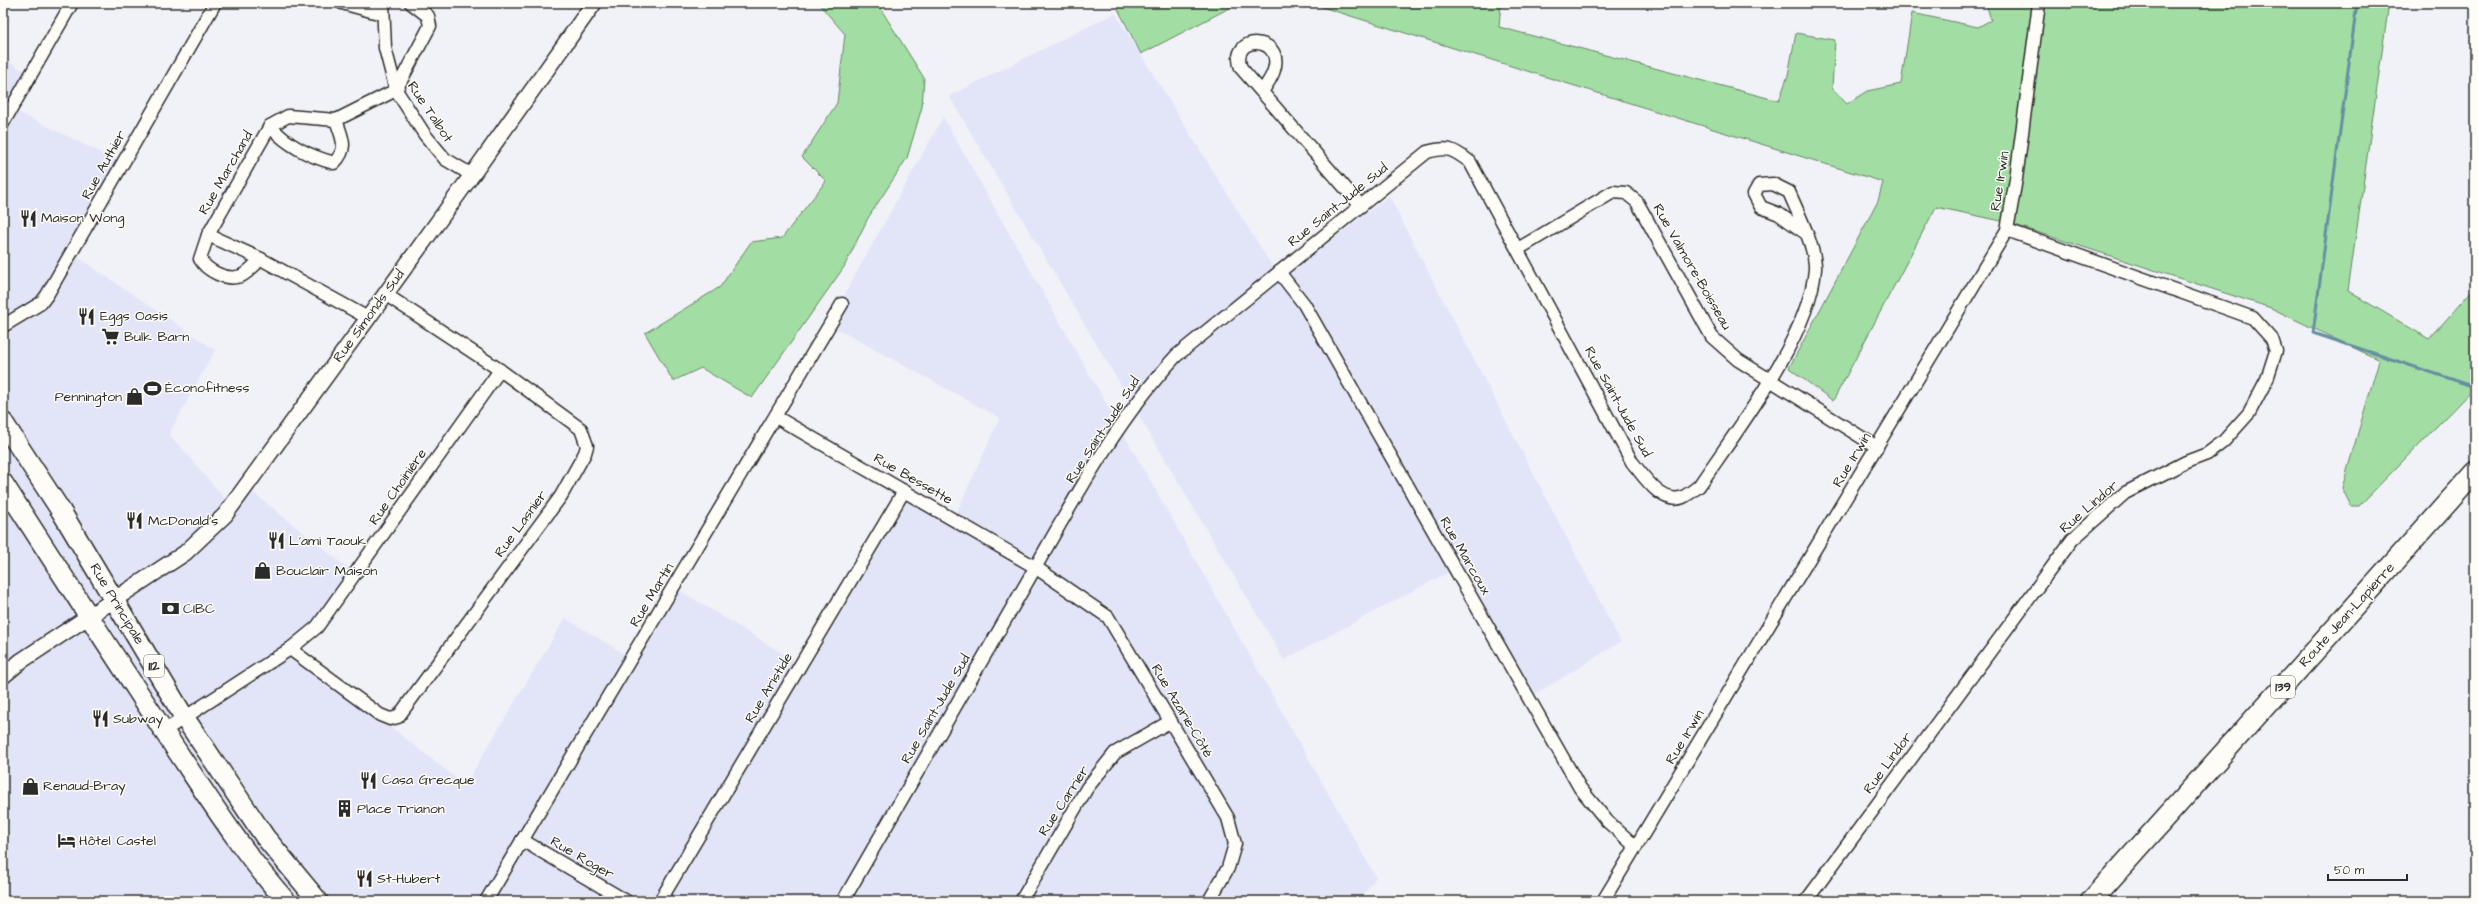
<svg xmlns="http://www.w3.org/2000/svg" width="2478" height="904" font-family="'Architects Daughter',sans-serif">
	<rect width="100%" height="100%" fill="#f1f2f7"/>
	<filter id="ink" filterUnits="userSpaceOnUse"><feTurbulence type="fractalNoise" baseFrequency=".025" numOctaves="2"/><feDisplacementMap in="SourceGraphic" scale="8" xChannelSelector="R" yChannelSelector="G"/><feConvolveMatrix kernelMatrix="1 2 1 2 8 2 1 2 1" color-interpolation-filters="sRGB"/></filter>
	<g filter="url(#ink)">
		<g fill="#e2e5f8">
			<path d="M1115 13 1280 279 1389 196 1621 642 1534 695 1460 566 1284 660 949 96Z"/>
			<path d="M3 58 31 75 12 109 122 163 73 254 215 350 169 434 228 502 245 486 355 574 291 649 465 785 565 618 635 660 600 719 679 590 808 669 908 497 953 520 1000 418 828 324 943 117 1376 877 1359 901H634L546 848 628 901H3Z"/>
		</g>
		<g fill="#a2dda3" stroke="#668467">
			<path d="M818 3H877L924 78 922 107 907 158 868 218 844 267 752 398 701 368 673 381 645 333 720 287 751 242 782 238 826 181 802 157 837 103 845 34Z"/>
			<path d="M1129 3H1239L1141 54 1118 9Z"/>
			<path d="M1309 3H1501L1499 27 1779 101 1788 75 1796 33 1835 40 1832 88 1847 104 1867 91 1901 84 1912 13 1978 27 1991 20 1986 3H2389L2348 291 2429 339 2475 287V387L2359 506H2351L2342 488 2379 360 2271 308 2006 222 1936 207 1833 401 1789 368 1878 201 1883 182Z"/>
		</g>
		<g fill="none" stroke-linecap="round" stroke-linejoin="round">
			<path stroke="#668fa1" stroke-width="3" d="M2357 3 2313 333 2475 387"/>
			<defs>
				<g id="minor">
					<path d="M342 3 382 14"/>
					<path d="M383 3 385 48 396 90 425 135 445 159 472 175"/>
					<path d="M1262 92C1266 85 1272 78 1274 70 1285 35 1228 34 1241 68L1361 206"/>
					<path d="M3 123 72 3"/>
					<path d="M270 126C288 146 309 156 334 163 349 148 342 138 336 120"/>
					<path d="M208 235 200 259C207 271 226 281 241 276 248 273 255 264 261 259"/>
					<path d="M1518 249 1613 192 1626 193 1637 202 1712 337 1738 360 1877 447"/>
					<path d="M1279 272 1304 304 1580 788 1607 821 1636 847"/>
					<path d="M368 318 261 259 208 235 270 126 288 116 336 120 396 90 430 26 428 16 411 3"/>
					<path d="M3 326 41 303 47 295 215 3"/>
					<path d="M776 417 1035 567 1108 617 1228 818 1235 844 1228 868 1209 901"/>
					<path d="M290 649 380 715 390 719 398 717 561 496 585 453 587 446 581 429 500 370 385 294"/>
					<path d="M164 731 290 649 317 627 500 370"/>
					<path d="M522 840 626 901"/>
					<path d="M486 901 842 304"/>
					<path d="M660 901 904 491"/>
					<path d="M843 901C903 797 963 693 1023 589 1069 509 1113 424 1176 356L1427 152C1448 146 1453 149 1470 162L1632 462C1643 475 1662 506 1683 497 1689 494 1694 490 1699 486 1737 430 1810 336 1815 269 1816 248 1797 211 1789 192L1773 184 1759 185 1754 194 1761 207 1779 214 1807 234"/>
					<path d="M1021 901 1087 788 1115 753 1171 721"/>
					<path d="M1603 901 2007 230 2016 179 2039 3"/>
					<path d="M1806 901 2072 540 2125 493 2186 462 2207 454 2223 442 2249 413 2267 379 2276 351 2272 339 2253 318 2007 230"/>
				</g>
				<path id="tertiary" d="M3 676 21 661 185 553 225 515 472 175 594 3"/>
				<g id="primary">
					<path d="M3 422 61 511 184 717 265 837 318 901"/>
					<path d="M3 483C58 569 113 654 169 739 206 794 242 852 286 901"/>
				</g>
				<path id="trunk" d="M2091 901 2475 472"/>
			</defs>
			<use href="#minor" stroke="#2b2b2b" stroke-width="15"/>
			<use href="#tertiary" stroke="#2b2b2b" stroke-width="18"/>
			<use href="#primary" stroke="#2b2b2b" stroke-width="22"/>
			<use href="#trunk" stroke="#2b2b2b" stroke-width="23"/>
			<use href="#minor" stroke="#fdfcf7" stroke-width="12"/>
			<use href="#tertiary" stroke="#fdfcf7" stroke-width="15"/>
			<use href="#primary" stroke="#fdfcf7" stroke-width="19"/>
			<use href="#trunk" stroke="#fdfcf7" stroke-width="20"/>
		</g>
	</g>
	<defs>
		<symbol id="restaurant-bare" viewBox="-9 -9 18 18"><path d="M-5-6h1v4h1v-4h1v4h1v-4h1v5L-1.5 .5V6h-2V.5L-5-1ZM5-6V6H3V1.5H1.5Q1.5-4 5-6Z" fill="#2b2b2b" stroke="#fdfcf7" stroke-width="2.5" paint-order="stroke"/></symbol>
		<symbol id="supermarket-bare" viewBox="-9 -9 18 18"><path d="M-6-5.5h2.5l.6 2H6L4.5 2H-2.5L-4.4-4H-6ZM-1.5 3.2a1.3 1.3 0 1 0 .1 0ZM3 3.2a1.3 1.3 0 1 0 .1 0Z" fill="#2b2b2b" stroke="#fdfcf7" stroke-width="2.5" paint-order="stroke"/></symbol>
		<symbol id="stadium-bare" viewBox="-9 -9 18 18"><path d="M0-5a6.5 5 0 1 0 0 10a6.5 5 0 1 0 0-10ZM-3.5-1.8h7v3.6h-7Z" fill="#2b2b2b" stroke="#fdfcf7" stroke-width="2.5" paint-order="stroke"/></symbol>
		<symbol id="shop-bare" viewBox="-9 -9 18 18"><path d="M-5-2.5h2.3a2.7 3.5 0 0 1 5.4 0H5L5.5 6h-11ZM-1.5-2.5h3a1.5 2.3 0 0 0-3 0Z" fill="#2b2b2b" stroke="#fdfcf7" stroke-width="2.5" paint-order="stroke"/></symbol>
		<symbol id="bank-bare" viewBox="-9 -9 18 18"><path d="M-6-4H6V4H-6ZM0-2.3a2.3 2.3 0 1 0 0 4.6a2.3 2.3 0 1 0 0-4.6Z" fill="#2b2b2b" stroke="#fdfcf7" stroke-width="2.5" paint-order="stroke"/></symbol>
		<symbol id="building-bare" viewBox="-9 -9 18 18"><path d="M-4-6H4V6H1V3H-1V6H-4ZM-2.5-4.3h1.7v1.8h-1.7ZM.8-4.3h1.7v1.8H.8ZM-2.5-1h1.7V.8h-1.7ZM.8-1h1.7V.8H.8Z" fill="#2b2b2b" stroke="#fdfcf7" stroke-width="2.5" paint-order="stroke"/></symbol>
		<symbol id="hotel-bare" viewBox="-9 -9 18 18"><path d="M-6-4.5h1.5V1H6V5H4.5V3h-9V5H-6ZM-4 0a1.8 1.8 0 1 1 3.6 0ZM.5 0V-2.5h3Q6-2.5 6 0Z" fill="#2b2b2b" stroke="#fdfcf7" stroke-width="2.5" paint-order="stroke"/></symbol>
	</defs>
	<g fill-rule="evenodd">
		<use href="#restaurant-bare" x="16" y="206" width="25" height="25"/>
		<use href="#restaurant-bare" x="74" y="304" width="25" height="25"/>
		<use href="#supermarket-bare" x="98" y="324" width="25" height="25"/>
		<use href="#stadium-bare" x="140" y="376" width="25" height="25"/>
		<use href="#shop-bare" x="122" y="384" width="25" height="25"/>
		<use href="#restaurant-bare" x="122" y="508" width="25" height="25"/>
		<use href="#restaurant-bare" x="264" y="528" width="25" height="25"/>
		<use href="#shop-bare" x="250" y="558" width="25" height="25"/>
		<use href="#bank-bare" x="158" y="596" width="25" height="25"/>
		<use href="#restaurant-bare" x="88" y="706" width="25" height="25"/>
		<use href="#restaurant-bare" x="356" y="768" width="25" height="25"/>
		<use href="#shop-bare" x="18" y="774" width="25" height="25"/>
		<use href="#building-bare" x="332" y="796" width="25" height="25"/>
		<use href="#hotel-bare" x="54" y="828" width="25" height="25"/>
		<use href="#restaurant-bare" x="352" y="866" width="25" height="25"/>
	</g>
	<g text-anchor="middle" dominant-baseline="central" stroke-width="3" stroke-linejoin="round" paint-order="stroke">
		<g fill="#fdfcf7" stroke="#6a6a68" stroke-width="1">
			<rect x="144" y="655" width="20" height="22" rx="3"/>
			<rect x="2271" y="676" width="24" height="22" rx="3"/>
		</g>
		<g font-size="13" font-weight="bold" fill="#2b2b2b">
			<text x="154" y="666">112</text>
			<text x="2283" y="687">139</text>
		</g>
		<g font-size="14" fill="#2b2b2b" stroke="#fdfcf7">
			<text transform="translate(430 112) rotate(56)">Rue Talbot</text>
			<text transform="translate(104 165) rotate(-61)">Rue Authier</text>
			<text transform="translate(226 173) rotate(-60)">Rue Marchand</text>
			<text transform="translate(2000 181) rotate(-81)">Rue Irwin</text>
			<text transform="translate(1338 205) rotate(-39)">Rue Saint-Jude Sud</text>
			<text transform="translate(1692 267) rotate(60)">Rue Valmore-Boisseau</text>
			<text transform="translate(369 316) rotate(-54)">Rue Simonds Sud</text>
			<text transform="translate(1618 402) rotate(61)">Rue Saint-Jude Sud</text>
			<text transform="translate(1103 430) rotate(-57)">Rue Saint-Jude Sud</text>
			<text transform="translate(1852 460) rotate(-59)">Rue Irwin</text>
			<text transform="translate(913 479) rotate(30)">Rue Bessette</text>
			<text transform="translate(398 487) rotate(-55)">Rue Choinière</text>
			<text transform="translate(2089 507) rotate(-41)">Rue Lindor</text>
			<text transform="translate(521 524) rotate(-54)">Rue Lasnier</text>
			<text transform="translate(1465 556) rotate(60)">Rue Marcoux</text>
			<text transform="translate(652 595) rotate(-59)">Rue Martin</text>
			<text transform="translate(117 604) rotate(59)">Rue Principale</text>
			<text transform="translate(2347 615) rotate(-48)">Route Jean-Lapierre</text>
			<text transform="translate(769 688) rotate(-59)">Rue Aristide</text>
			<text transform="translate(936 709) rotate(-60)">Rue Saint-Jude Sud</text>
			<text transform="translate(1182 711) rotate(59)">Rue Azarie-Côté</text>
			<text transform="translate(1685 737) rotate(-59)">Rue Irwin</text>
			<text transform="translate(1888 763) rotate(-54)">Rue Lindor</text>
			<text transform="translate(1064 801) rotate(-57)">Rue Carrier</text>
			<text transform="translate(582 858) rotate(30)">Rue Roger</text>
		</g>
		<g font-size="14" fill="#2b2b2b" stroke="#fdfcf7" text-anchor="start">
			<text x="41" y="218">Maison Wong</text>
			<text x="100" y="316">Eggs Oasis</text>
			<text x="124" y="337">Bulk Barn</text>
			<text x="165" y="388">Éconofitness</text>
			<text x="122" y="397" text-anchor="end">Pennington</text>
			<text x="148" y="521">McDonald's</text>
			<text x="289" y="541">L'ami Taouk</text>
			<text x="276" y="571">Bouclair Maison</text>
			<text x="183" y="609">CIBC</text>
			<text x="113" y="719">Subway</text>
			<text x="382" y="780">Casa Grecque</text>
			<text x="43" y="786">Renaud-Bray</text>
			<text x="357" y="809">Place Trianon</text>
			<text x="79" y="841">Hôtel Castel</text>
			<text x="377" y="879">St-Hubert</text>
		</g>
	</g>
	<rect width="2478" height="904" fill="none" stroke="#fdfcf7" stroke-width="16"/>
	<rect x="8" y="8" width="2462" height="888" fill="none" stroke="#2b2b2b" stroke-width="1.5" filter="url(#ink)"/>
	<path d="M2328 874v6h79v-6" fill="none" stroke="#2b2b2b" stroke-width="2"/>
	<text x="2334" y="874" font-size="12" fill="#2b2b2b" stroke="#fdfcf7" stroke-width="3" paint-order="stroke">50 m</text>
</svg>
